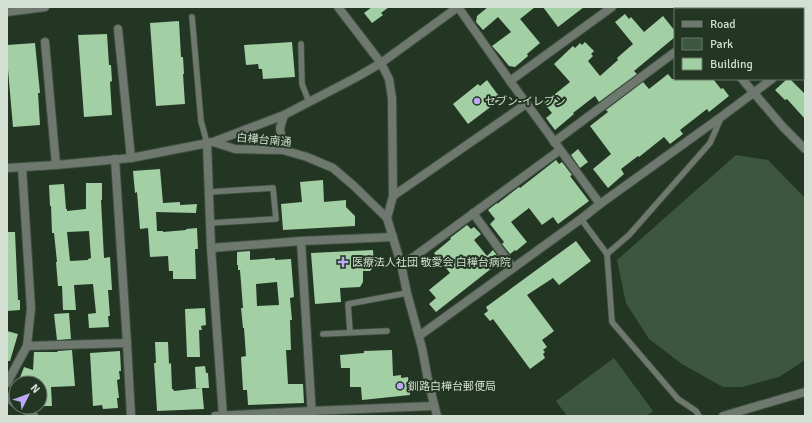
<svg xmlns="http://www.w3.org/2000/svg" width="812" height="423" font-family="Signika,'Noto Sans JP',sans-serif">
	<rect width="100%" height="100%" fill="#233624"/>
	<g fill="#3d563e">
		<path d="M736 155 768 160 805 198V360L779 377 742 387H723L682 364 649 339 626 303 617 260Z"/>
		<path d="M614 358 653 411 646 416H567L556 401Z"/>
	</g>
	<g fill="#a2cfa3" fill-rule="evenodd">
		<path d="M372 7H389L381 13 383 15 372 23 364 13Z"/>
		<path d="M488 7H535L520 19 540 43 527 54 528 56 515 67 509 66 500 55 492 46 511 32 498 17 483 30 476 22 477 16Z"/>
		<path d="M543 7H584L558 27Z"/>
		<path d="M625 14 629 19 631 17 644 32 663 16 675 31V37L634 71 637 74 599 102 595 96 573 113 574 114 555 130 546 118 552 113 544 103 570 82 554 64 573 46 575 48 580 43 582 45 585 42 594 51 591 54 593 56 588 61 600 76 618 60 617 58 633 44 615 22Z"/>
		<path d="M179 21 181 57H183L184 74H183L185 104 156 106 150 23Z"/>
		<path d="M107 34 109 65H111L112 81 110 82 112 115 84 117 78 35Z"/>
		<path d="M292 42 295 77 263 79 262 69H259L258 64 246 65 244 45Z"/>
		<path d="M35 43 40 93H38L40 125 13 127 7 58V45Z"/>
		<path d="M668 74 672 79H713L721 89 723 88 729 96 709 112 707 109 680 130 683 134 670 144 664 137 639 157 638 156 621 169 624 174 608 188 593 169 611 154 590 126 608 112 606 110 643 82 649 89Z"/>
		<path d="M787 79H790L805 94V119L787 99 785 100 775 90Z"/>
		<path d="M487 80 501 99 468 124 453 104 478 84 480 86Z"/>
		<path d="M578 149 588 162 580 168 571 155Z"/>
		<path d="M556 160 559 164 562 162 572 175 570 176 589 201 558 224 553 217 542 225 529 208 511 222 527 242 516 251 515 250 510 254 502 244 504 242 490 224 495 219 488 210 497 203V204L519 187 520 188Z"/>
		<path d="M160 169 163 203 180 202V205L197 204 196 213 156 212 157 231H163V232L186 230V229L197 228 198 249H195L196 279H173V271H169L168 256 150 257 148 228 140 229 137 192 135 193 133 171Z"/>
		<path d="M323 180 324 202 346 200V207L355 216V226L283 230 281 204 302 202 300 182Z"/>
		<path d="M86 183H102V200H101L104 258 110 257 112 290H108L110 316H108L109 327 89 328 88 314 96 313 93 284 74 285 76 310H63L62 286H58L56 262H57L54 233H52L51 206H50L49 185 64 184 66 209H67V211L86 209ZM89 231 91 258 88 259V260L70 261 67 232Z"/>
		<path d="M467 225 471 229 474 227 481 234 474 240 487 256 493 250 501 261 436 312 429 304 436 298 429 290 450 273 434 253 451 239 450 238Z"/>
		<path d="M7 232H15L18 300H20V310L7 311Z"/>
		<path d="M576 241 591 261 559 285 553 278 527 295 554 331 542 340 547 347 543 350 545 352 543 354 545 358 530 369 493 319 490 321 484 314 488 311 486 307Z"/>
		<path d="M373 250 374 267 370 271H363V282L360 287 340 288 341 302 315 304 311 253Z"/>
		<path d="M250 251V260L275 258V260L291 259 294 297 290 298 292 320H290L291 350H286L288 384H303L304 403 248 405 247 390H243L241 357 246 356 244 328H243L241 308H243L240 270H238V265H237V252ZM277 282 279 305 257 306 256 284Z"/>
		<path d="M205 308 206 325 201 326 202 330H199L200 357H187L185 309Z"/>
		<path d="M69 313 71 339 57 340 54 314Z"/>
		<path d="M7 331 18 334 10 361H7Z"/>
		<path d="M155 342H168L169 364 171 363 172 389H173L174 391 201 388H196L195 367 205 366 206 373H208L209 388H202L204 409 157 411 154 363H156Z"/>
		<path d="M72 350 75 386 51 387 52 406H41L40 383H18L24 367 33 370 34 352H58L57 351Z"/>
		<path d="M392 350 393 376 401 375V378L408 377 410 395 362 400 361 387H350V368H341L340 355 364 353V351Z"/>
		<path d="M120 351 121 371H119L120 379 117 380 119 398H117L118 408 103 409 102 405 93 406 90 353Z"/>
	</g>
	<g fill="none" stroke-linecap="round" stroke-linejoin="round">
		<defs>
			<g id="service">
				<path d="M762 7 763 9"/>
				<path d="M192 17 201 121 207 143"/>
				<path d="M301 44 302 84 309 102"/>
				<path d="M209 192 273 188 276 219 210 223"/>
				<path d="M581 219 607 254 629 235 710 143 721 118"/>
				<path d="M607 254 612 322 678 399 696 411 699 416"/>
				<path d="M350 332 348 304 407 293"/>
				<path d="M323 334 387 331"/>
			</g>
			<g id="minor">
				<path d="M338 7 381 63"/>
				<path d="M458 7 510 81"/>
				<path d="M702 7 703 9"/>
				<path d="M7 12 45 7"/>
				<path d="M118 29 131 158"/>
				<path d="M45 42 56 165"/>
				<path d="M803 55 805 54"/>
				<path d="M742 79 783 127 805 149"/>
				<path d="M554 142 675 52"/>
				<path d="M207 143 211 248 223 416"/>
				<path d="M283 150 280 128 284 115"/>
				<path d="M115 159 127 343 131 416"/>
				<path d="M393 196 526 104"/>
				<path d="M600 204 510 81 612 7"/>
				<path d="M473 213 513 268"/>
				<path d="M301 241 312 416"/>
				<path d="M211 248 301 241 393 237"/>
				<path d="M401 264 415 256 560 150"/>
				<path d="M419 336 581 219 600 204 721 117 772 79"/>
				<path d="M27 346 127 343"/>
				<path d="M7 383 27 346 31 308 22 167"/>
				<path d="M7 397 16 404"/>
				<path d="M21 407 34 416"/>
				<path d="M215 416 311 411 434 406"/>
				<path d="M723 416 805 392"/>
			</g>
			<g id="tertiary">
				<path d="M213 142 235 149 283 150 307 157 333 168 354 186 387 218"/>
				<path d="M7 168 56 165 131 158 213 142 284 115 357 77 381 63"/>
				<path d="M437 416 428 380 422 348 407 293 401 264 387 218 393 196 392 98 389 79 381 63 458 7"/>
			</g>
		</defs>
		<use href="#service" stroke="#3f5140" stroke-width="7"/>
		<use href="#minor" stroke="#3f5140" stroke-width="10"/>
		<use href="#tertiary" stroke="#3f5140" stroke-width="10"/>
		<use href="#service" stroke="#6e786e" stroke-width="5.5"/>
		<use href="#minor" stroke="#6e786e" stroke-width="8"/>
		<use href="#tertiary" stroke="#6e786e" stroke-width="8"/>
	</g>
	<g fill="#bda9f5" stroke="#233624" stroke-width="1.5">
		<circle cx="477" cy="101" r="4"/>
		<path d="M341 256h4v4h4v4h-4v4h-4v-4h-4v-4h4z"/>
		<circle cx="400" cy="386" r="4"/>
	</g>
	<g text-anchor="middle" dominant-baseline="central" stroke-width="4" stroke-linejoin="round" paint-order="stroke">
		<g font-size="11" fill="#d3dfd3" stroke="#233624" text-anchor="start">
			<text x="485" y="101">セブン-イレブン</text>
			<text x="352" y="262">医療法人社団 敬愛会 白樺台病院</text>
			<text x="408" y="386">釧路白樺台郵便局</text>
		</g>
		<g font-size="11" fill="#d3dfd3" stroke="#233624">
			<text transform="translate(264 140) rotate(5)">白樺台南通</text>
		</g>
	</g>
	<rect width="812" height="423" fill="none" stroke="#d3dfd3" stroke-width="16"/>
	<rect x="674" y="8" width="130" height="72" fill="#233624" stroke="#697a6a"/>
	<rect x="682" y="21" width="20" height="6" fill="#6e786e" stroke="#697a6a"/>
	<text x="710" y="28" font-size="12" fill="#d3dfd3">Road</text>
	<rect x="682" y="38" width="20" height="12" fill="#3d563e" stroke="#697a6a"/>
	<text x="710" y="48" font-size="12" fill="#d3dfd3">Park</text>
	<rect x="682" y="58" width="20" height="12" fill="#a2cfa3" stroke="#697a6a"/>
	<text x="710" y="68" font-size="12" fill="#d3dfd3">Building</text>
	<g transform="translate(28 395) rotate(48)"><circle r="19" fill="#233624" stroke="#697a6a"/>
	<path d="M0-3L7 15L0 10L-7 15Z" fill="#bda9f5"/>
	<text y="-6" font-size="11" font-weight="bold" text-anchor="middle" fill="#d3dfd3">N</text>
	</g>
</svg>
